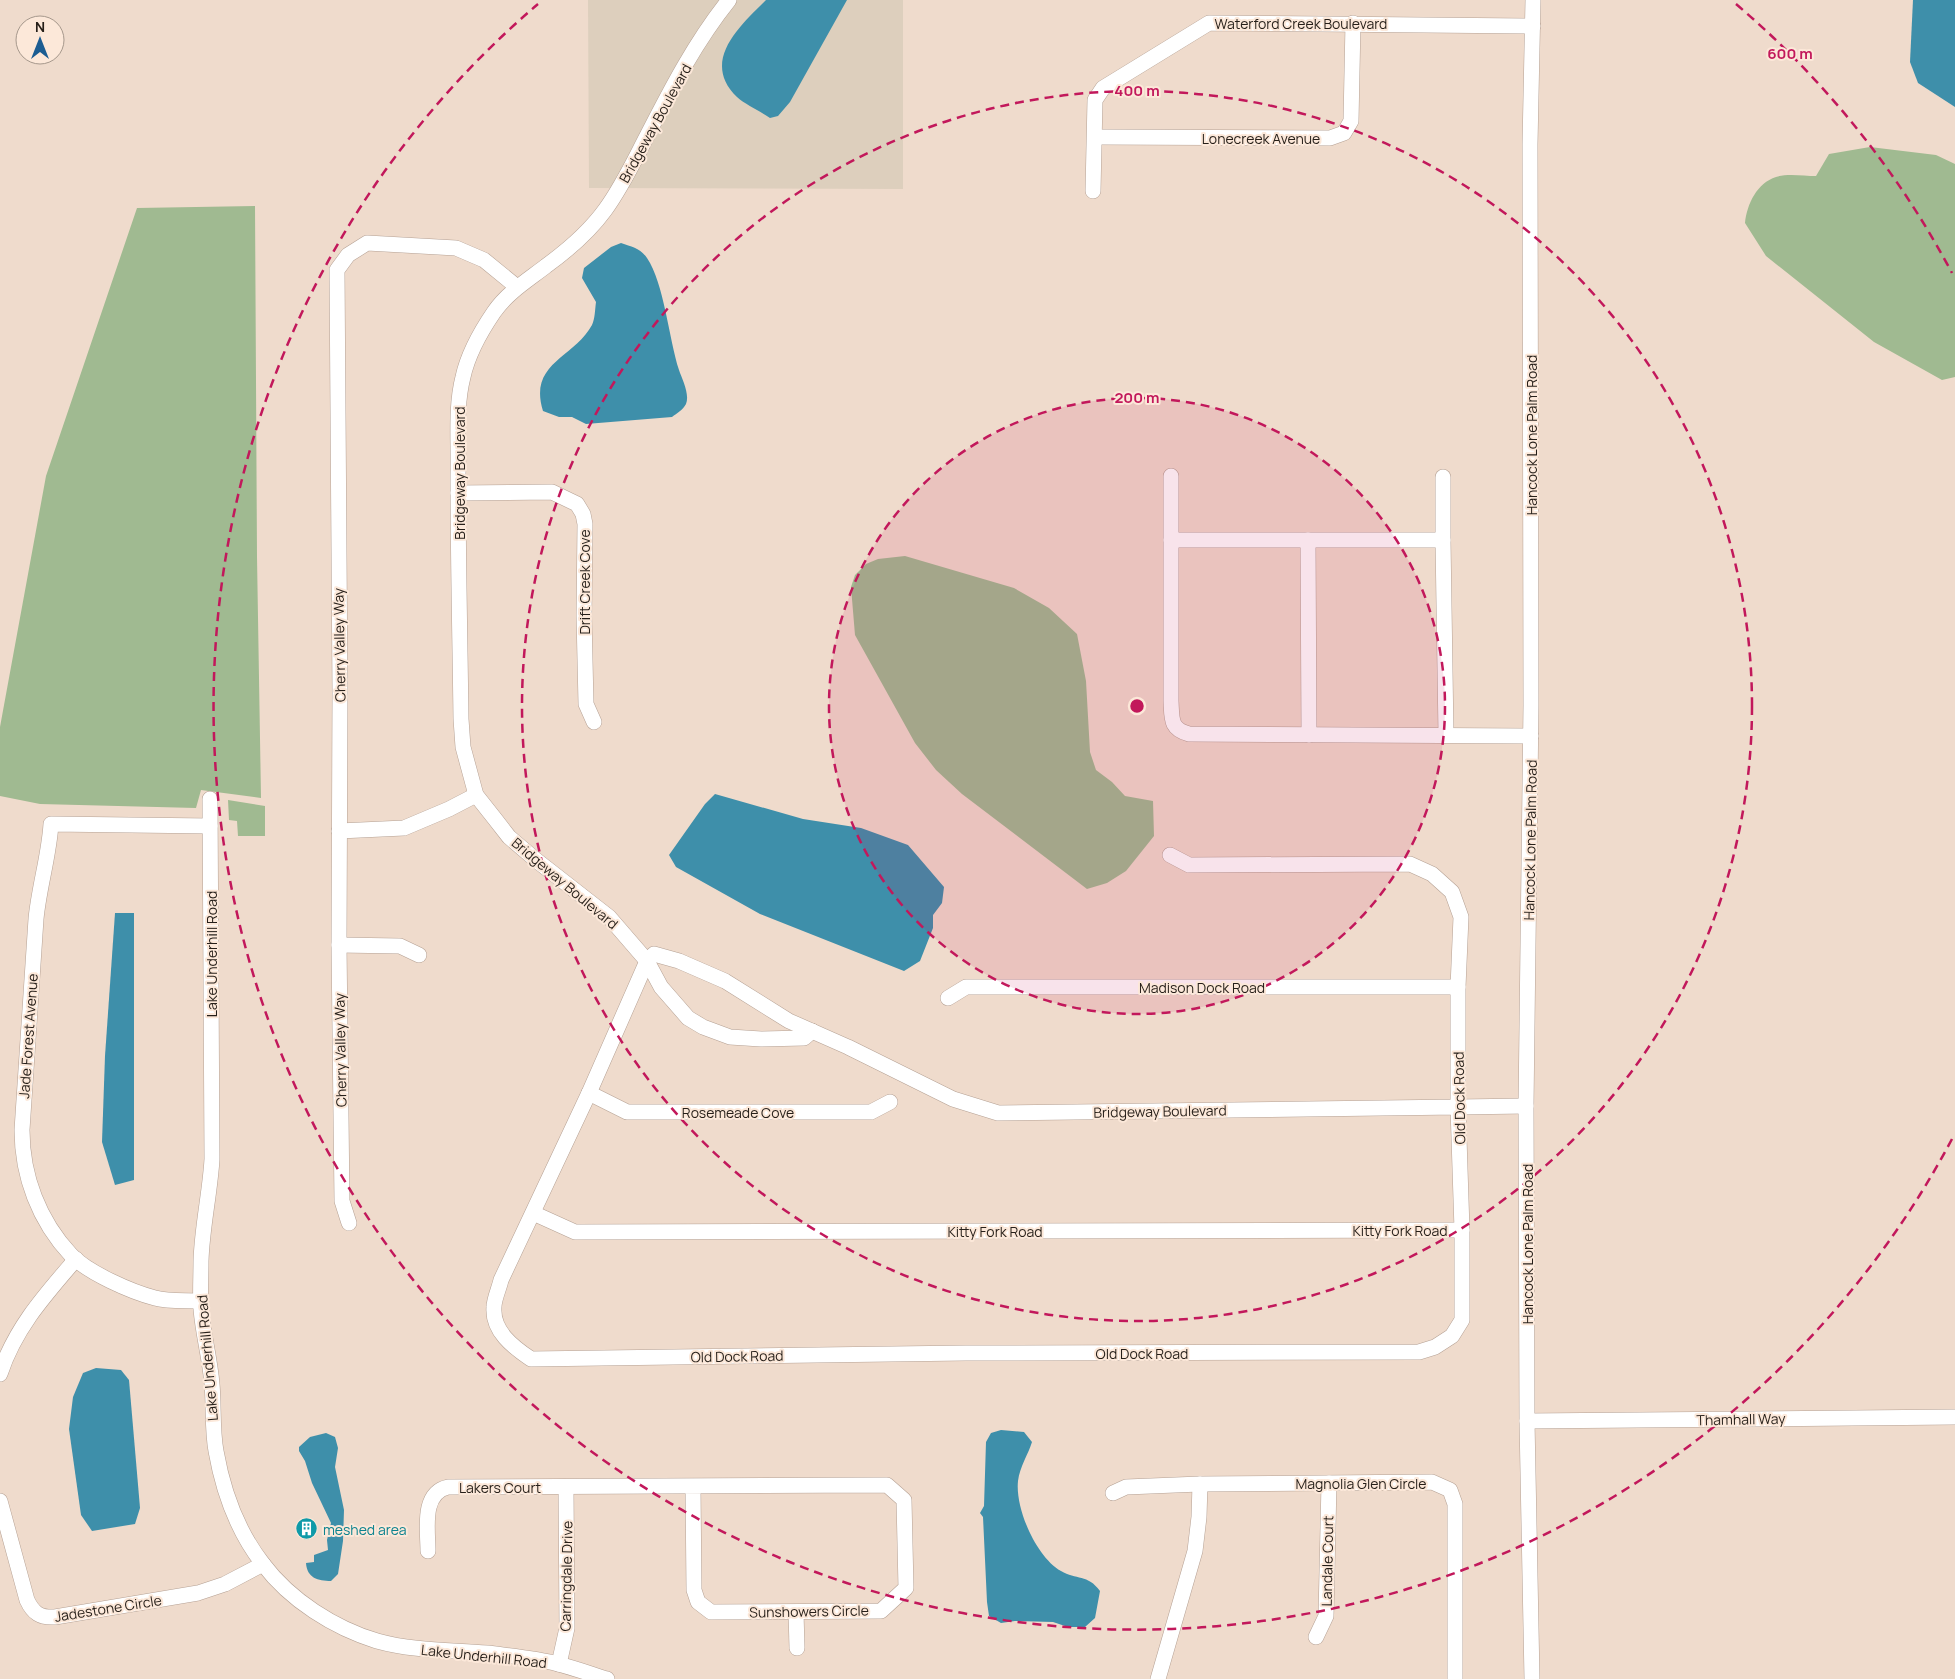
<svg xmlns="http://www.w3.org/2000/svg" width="1955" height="1679" font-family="Manrope,sans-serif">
	<rect width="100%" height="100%" fill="#efdbcc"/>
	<path fill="#ddcfbd" d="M588 0H903V189L589 188Z"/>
	<g fill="#a0ba91">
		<path d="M1870 147 1936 155 1955 164V377L1942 380 1874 342 1766 256 1745 223C1747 204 1757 183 1776 177 1787 173 1804 176 1816 176L1829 154Z"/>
		<path d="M255 206 257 557 261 798 201 790 196 808 40 804 0 796V727L46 476 137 208Z"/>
		<path d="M905 556 1014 588 1049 608 1077 634 1086 681 1090 752 1096 770 1112 782 1125 796 1153 801 1154 836 1126 871 1107 883 1087 889 962 794 936 770 915 743 855 635 851 587 855 575 866 564 878 559Z"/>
		<path d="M228 800 265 806V836H238L237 821 229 820Z"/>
	</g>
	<g fill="#3e8faa">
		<path d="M766 0H847L790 102 778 116 770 118C760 111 746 105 737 97 700 61 740 26 766 0Z"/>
		<path d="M1913 0H1955V107L1918 83 1910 62Z"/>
		<path d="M621 243C632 247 640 248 647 258 664 283 669 339 679 370 682 379 690 394 686 404 683 410 677 413 672 417L586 424 572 417H559L543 411C528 363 574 358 592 325 595 319 595 309 596 302L582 278 584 268 611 247Z"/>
		<path d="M715 794 803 819 861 828 908 845 944 887 942 903 933 915V928L920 961 904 971 760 914 676 867 669 855 705 804Z"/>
		<path d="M115 913H134V1180L115 1185 102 1142 105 1056Z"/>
		<path d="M96 1368 121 1370 129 1380 140 1508 135 1524 92 1531 81 1515 69 1429 73 1397 83 1373Z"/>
		<path d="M1001 1430 1024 1432 1032 1442C1028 1455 1020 1466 1018 1481 1015 1508 1036 1557 1061 1571 1076 1580 1088 1574 1100 1591L1095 1618 1085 1627H1068L1053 1622 1015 1621 1001 1623 989 1616 987 1602 983 1517 980 1513 984 1506 986 1442 991 1433Z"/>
		<path d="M326 1433 335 1437 338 1448 335 1467 344 1510 343 1541 338 1574 331 1581C318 1581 307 1578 306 1563L314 1562V1555L328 1550 327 1540 331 1523 312 1483 305 1461 299 1451V1447L310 1437Z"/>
	</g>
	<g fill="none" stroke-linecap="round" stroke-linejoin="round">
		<defs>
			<g id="minor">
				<path d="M729 0C696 41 671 89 647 136 634 161 622 187 605 210 589 232 568 250 546 266 528 280 508 292 494 312 481 331 468 354 463 377 455 408 459 443 458 475 458 556 460 638 461 719L463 747 476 795 495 819 509 837 536 860 609 917 647 961 661 987 688 1018 703 1027 730 1037 761 1039 804 1038 812 1031"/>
				<path d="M1095 137 1330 138 1344 133 1351 121 1353 23"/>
				<path d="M1093 191 1095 100 1103 88 1209 23 1533 26"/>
				<path d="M1171 476V701C1172 719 1170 729 1189 734L1531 736"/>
				<path d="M1443 477V540"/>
				<path d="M458 493 552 492 577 504 583 514 585 524 584 616 586 704 594 722"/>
				<path d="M1171 540H1443L1446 735"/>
				<path d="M1308 540 1309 735"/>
				<path d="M210 799 212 1159C210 1193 202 1227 201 1261 201 1277 200 1293 201 1309 203 1334 210 1359 212 1384 214 1406 212 1429 216 1451 223 1491 238 1532 263 1564 290 1600 334 1628 377 1641 413 1651 450 1650 487 1653 510 1656 535 1658 558 1664 574 1668 591 1674 607 1679"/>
				<path d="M339 831 404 828 449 809 476 795"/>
				<path d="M1170 855 1189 865 1410 864 1432 874 1452 892 1461 917 1458 987V1107L1462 1230V1320L1452 1336 1435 1347 1419 1352 966 1353 531 1359C513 1347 492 1331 494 1307 494 1299 499 1289 501 1280L589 1093 647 961 654 954 679 961 725 981 789 1021 848 1047 953 1099 998 1113 1458 1107 1526 1106"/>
				<path d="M339 945 400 946 419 955"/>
				<path d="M948 998 966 987H1458"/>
				<path d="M589 1093 627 1112H871L890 1102"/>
				<path d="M533 1213 575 1232 1462 1230"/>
				<path d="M349 1223 342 1201 339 945 340 693 337 270 348 255 367 243 456 248 484 260 517 287"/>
				<path d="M201 1301C186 1300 169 1302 155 1298 132 1292 88 1273 71 1255 39 1221 22 1176 22 1130L36 919C39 887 49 856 51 824L210 826"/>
				<path d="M0 1374C15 1328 45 1295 76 1259"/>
				<path d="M1527 1421 1955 1417"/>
				<path d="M1113 1493 1126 1487 1200 1484 1432 1482 1450 1490 1455 1504V1679"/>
				<path d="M0 1501 27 1600C33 1613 40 1618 55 1617L198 1593 225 1584 263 1564"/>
				<path d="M428 1551C428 1530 421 1493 448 1487L887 1485 904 1500 906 1588 881 1611 711 1612 698 1602 694 1590 693 1487"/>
				<path d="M796 1612 797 1648"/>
				<path d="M1316 1637 1326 1616 1329 1483"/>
				<path d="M559 1664 567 1628 566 1487"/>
				<path d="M1158 1679 1195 1551 1199 1517 1200 1484"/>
				<path d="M1532 1679 1527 1421 1526 1106 1531 705 1530 144 1533 0"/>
			</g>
		</defs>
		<use href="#minor" stroke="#b5a194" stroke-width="16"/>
		<use href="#minor" stroke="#fff" stroke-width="15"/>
	</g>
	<circle cx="1137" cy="706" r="308" fill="#c2185b" fill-opacity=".12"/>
	<g fill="none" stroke="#c2185b" stroke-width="2.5" stroke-dasharray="9 6">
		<circle cx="1137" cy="706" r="308"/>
		<circle cx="1137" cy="706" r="615"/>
		<path d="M1952 1139A923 923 0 1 1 538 4M1736 4A923 923 0 0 1 1952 273"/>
	</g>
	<defs>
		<symbol id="building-disc" viewBox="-11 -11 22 22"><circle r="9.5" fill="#0f9aa8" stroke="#fce8d9"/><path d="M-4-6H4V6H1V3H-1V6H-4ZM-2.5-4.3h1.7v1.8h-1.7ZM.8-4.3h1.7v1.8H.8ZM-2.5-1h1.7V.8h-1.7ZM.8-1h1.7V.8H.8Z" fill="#fff"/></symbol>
	</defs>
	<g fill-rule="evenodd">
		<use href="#building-disc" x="294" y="1516" width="25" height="25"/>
	</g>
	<g text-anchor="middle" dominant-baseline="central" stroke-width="4" stroke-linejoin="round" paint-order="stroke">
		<g font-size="14" fill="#261f19" stroke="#fce8d9">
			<text x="1301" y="23">Waterford Creek Boulevard</text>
			<text transform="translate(655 123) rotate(-61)">Bridgeway Boulevard</text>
			<text x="1261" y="138">Lonecreek Avenue</text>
			<text transform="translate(1531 435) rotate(-90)">Hancock Lone Palm Road</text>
			<text transform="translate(459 473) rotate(-90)">Bridgeway Boulevard</text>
			<text transform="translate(584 582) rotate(-90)">Drift Creek Cove</text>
			<text transform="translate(339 645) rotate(-91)">Cherry Valley Way</text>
			<text transform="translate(1530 840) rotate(-89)">Hancock Lone Palm Road</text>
			<text transform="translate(565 883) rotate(40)">Bridgeway Boulevard</text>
			<text transform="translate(211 954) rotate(-90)">Lake Underhill Road</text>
			<text x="1202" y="987">Madison Dock Road</text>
			<text transform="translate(28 1036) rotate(-86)">Jade Forest Avenue</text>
			<text transform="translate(340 1050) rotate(-91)">Cherry Valley Way</text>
			<text transform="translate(1459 1098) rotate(-91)">Old Dock Road</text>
			<text transform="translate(1160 1111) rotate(-1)">Bridgeway Boulevard</text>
			<text x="738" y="1112">Rosemeade Cove</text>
			<text x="1400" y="1230">Kitty Fork Road</text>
			<text x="995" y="1231">Kitty Fork Road</text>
			<text transform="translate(1527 1244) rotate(-90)">Hancock Lone Palm Road</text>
			<text x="1142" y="1353">Old Dock Road</text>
			<text transform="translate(737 1356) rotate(-1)">Old Dock Road</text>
			<text transform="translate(207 1358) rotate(-95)">Lake Underhill Road</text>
			<text transform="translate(1741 1419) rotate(-1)">Thamhall Way</text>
			<text x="1361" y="1483">Magnolia Glen Circle</text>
			<text x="500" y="1487">Lakers Court</text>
			<text transform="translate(1327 1561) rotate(-89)">Landale Court</text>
			<text transform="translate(566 1576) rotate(-89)">Carringdale Drive</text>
			<text transform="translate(108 1608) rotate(-9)">Jadestone Circle</text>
			<text transform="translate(809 1611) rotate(-1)">Sunshowers Circle</text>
			<text transform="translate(484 1656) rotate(6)">Lake Underhill Road</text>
		</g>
		<g font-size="14" fill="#0d838f" stroke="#fce8d9" text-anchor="start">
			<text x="323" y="1529">meshed area</text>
		</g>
	</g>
	<circle cx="1137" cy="706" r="8" fill="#c2185b" stroke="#fce8d9" stroke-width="2.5"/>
	<g font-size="15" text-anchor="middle" font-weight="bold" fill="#c2185b" stroke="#fce8d9" stroke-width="4" stroke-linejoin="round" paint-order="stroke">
		<text x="1790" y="59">600 m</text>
		<text x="1137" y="96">400 m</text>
		<text x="1137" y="403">200 m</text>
	</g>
	<g transform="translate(40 40)"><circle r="24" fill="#fce8d9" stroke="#a6988c"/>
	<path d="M0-4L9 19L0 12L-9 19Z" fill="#1c5d92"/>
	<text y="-8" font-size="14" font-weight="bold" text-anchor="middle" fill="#261f19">N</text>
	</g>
</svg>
